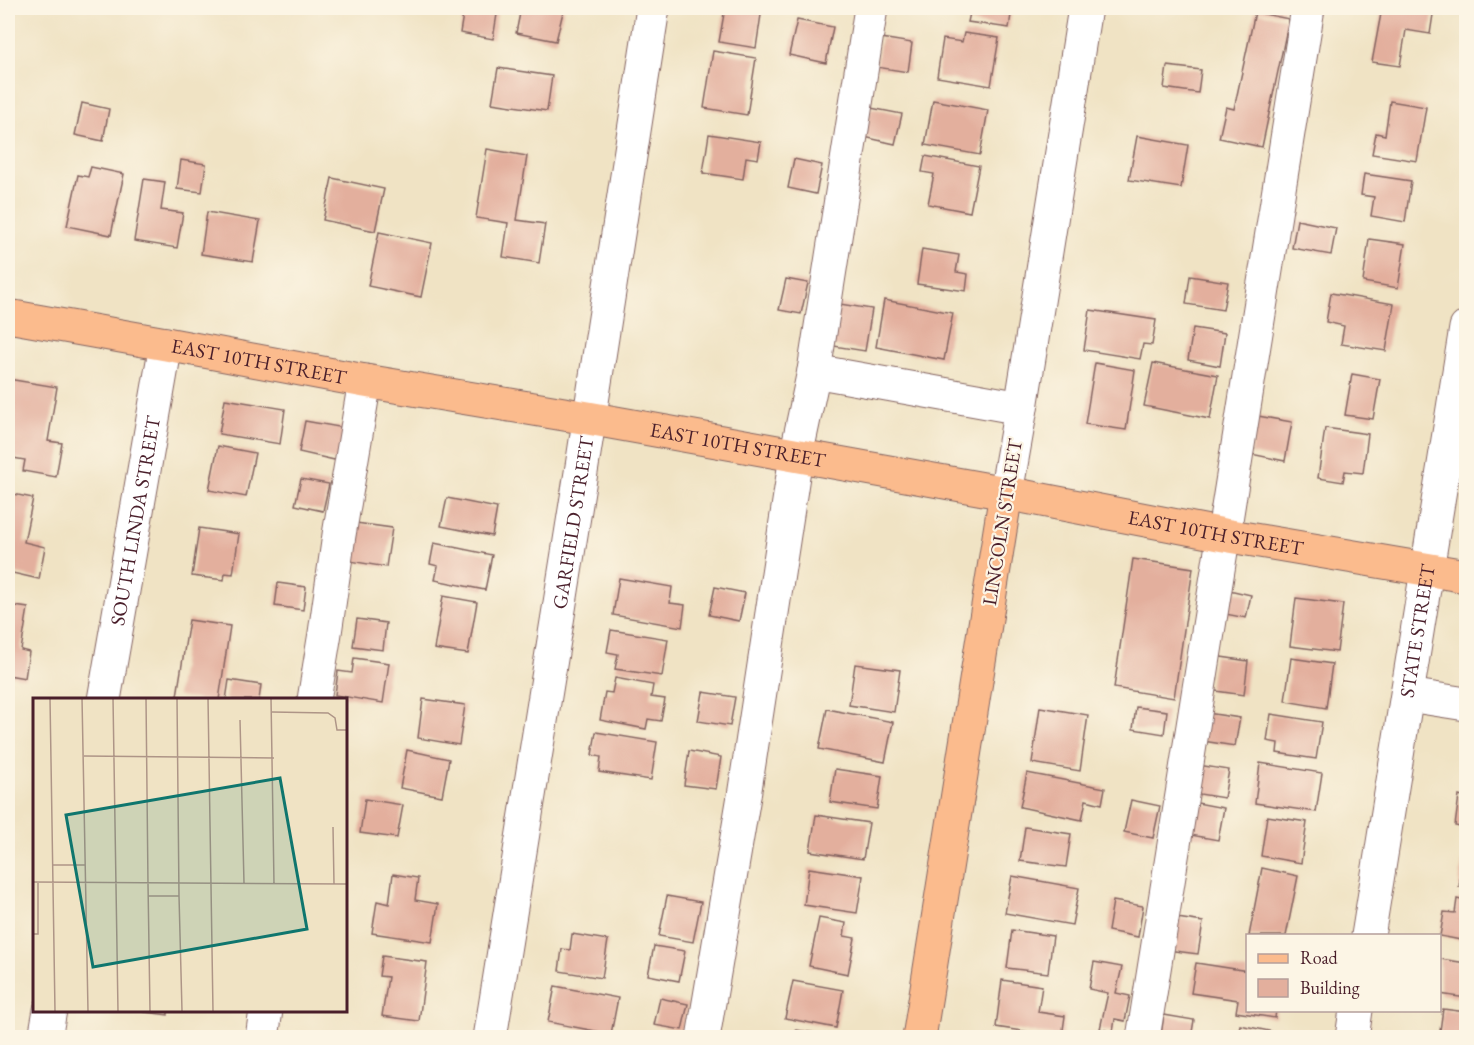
<svg xmlns="http://www.w3.org/2000/svg" width="1474" height="1045" font-family="'EB Garamond',serif">
	<rect width="100%" height="100%" fill="#fcf5e5"/>
	<filter id="ink" filterUnits="userSpaceOnUse"><feTurbulence type="fractalNoise" baseFrequency=".0167" numOctaves="2"/><feDisplacementMap in="SourceGraphic" scale="12" xChannelSelector="R" yChannelSelector="G"/><feConvolveMatrix kernelMatrix="1 2 1 2 8 2 1 2 1" color-interpolation-filters="sRGB"/></filter>
	<filter id="wash" filterUnits="userSpaceOnUse"><feTurbulence type="fractalNoise" baseFrequency=".008" numOctaves="4" result="noise"/><feDisplacementMap in="SourceGraphic" scale="24" xChannelSelector="R" yChannelSelector="G"/><feGaussianBlur stdDeviation="1.35" result="paint"/><feColorMatrix in="noise" values="0 0 0 0 0 0 0 0 0 0 0 0 0 0 0 0 0 1.4 0 .05"/><feComposite in="paint" operator="in"/></filter>
	<g filter="url(#wash)">
		<rect width="100%" height="100%" fill="#f0e3c4"/>
		<g id="blocks">
			<g fill="#e3af9d">
				<path d="M464 8H498L493 39 460 33Z"/>
				<path d="M521 8H564L556 41 516 33Z"/>
				<path d="M725 8H762L756 48 719 42Z"/>
				<path d="M971 8H1012L1009 28 968 22Z"/>
				<path d="M1246 8H1283L1282 14 1246 9Z"/>
				<path d="M1382 8H1434L1430 34 1406 30 1400 66 1372 62Z"/>
				<path d="M1255 12 1289 19 1262 147 1219 138 1226 107 1234 109Z"/>
				<path d="M797 20 833 27 826 63 789 55Z"/>
				<path d="M964 33 999 38 991 86 937 77 943 39 962 42Z"/>
				<path d="M881 38 912 43 908 72 876 67Z"/>
				<path d="M713 51 756 58 747 115 704 108Z"/>
				<path d="M1167 66 1201 70 1198 93 1164 88Z"/>
				<path d="M498 68 552 76 547 111 492 103Z"/>
				<path d="M933 100 988 110 980 155 925 145Z"/>
				<path d="M1390 101 1426 107 1417 161 1372 154 1376 133 1385 135Z"/>
				<path d="M82 103 109 109 103 141 75 135Z"/>
				<path d="M871 108 902 114 895 144 864 137Z"/>
				<path d="M709 134 761 142 758 159 746 157 743 179 703 173Z"/>
				<path d="M1137 136 1188 145 1181 188 1129 180Z"/>
				<path d="M487 149 527 156 517 220 545 224 539 263 503 257 508 223 476 218Z"/>
				<path d="M925 156 979 166 970 212 928 204 934 174 922 172Z"/>
				<path d="M794 159 822 165 816 194 788 188Z"/>
				<path d="M181 160 206 164 202 192 177 189Z"/>
				<path d="M91 167 124 174 111 235 67 226 78 175 88 177Z"/>
				<path d="M1364 174 1411 181 1405 222 1371 216 1374 197 1361 195Z"/>
				<path d="M332 178 384 189 375 231 323 220Z"/>
				<path d="M144 179 165 182 161 210 183 213 177 248 134 241Z"/>
				<path d="M207 212 260 221 253 262 201 254Z"/>
				<path d="M1297 220 1336 228 1331 255 1292 248Z"/>
				<path d="M379 232 432 243 421 297 368 286Z"/>
				<path d="M1369 239 1405 244 1398 288 1363 282Z"/>
				<path d="M922 249 959 255 956 272 968 274 966 291 917 284Z"/>
				<path d="M1190 276 1228 282 1223 310 1186 304Z"/>
				<path d="M786 279 808 283 801 314 779 310Z"/>
				<path d="M1331 293 1394 304 1386 351 1341 344 1344 326 1326 322Z"/>
				<path d="M884 300 953 313 944 360 876 347Z"/>
				<path d="M827 302 872 309 865 351 821 344Z"/>
				<path d="M1090 310 1156 320 1152 345 1143 344 1140 359 1084 350Z"/>
				<path d="M1193 328 1225 333 1220 366 1188 360Z"/>
				<path d="M1095 363 1135 370 1126 430 1085 424Z"/>
				<path d="M1153 363 1218 375 1210 419 1144 406Z"/>
				<path d="M1352 374 1380 379 1373 419 1345 415Z"/>
				<path d="M8 379 57 387 48 441 62 443 56 477 23 471 25 460 8 457Z"/>
				<path d="M225 399 285 409 280 444 219 434Z"/>
				<path d="M1258 416 1292 422 1285 461 1251 454Z"/>
				<path d="M305 421 345 428 339 461 299 452Z"/>
				<path d="M1325 428 1368 434 1363 473 1345 471 1343 482 1318 478Z"/>
				<path d="M218 446 255 453 246 497 209 490Z"/>
				<path d="M301 479 329 484 323 511 295 505Z"/>
				<path d="M8 493 33 498 24 542 45 547 39 579 8 572Z"/>
				<path d="M447 498 497 508 492 536 441 526Z"/>
				<path d="M356 523 392 528 386 567 350 561Z"/>
				<path d="M199 528 239 534 233 574 225 573 224 580 192 576Z"/>
				<path d="M434 543 492 555 485 590 435 580 438 566 430 564Z"/>
				<path d="M1133 559 1193 568 1174 698 1114 688Z"/>
				<path d="M619 578 672 587 670 603 685 605 682 627 613 615Z"/>
				<path d="M278 583 306 587 303 610 275 606Z"/>
				<path d="M715 587 745 593 739 621 709 615Z"/>
				<path d="M1225 589 1251 595 1246 618 1220 613Z"/>
				<path d="M443 596 477 602 468 654 434 649Z"/>
				<path d="M1296 598 1343 604 1337 652 1290 646Z"/>
				<path d="M8 605 28 608 21 650 29 652 25 678 8 675Z"/>
				<path d="M357 619 386 623 383 650 353 646Z"/>
				<path d="M189 620 230 626 219 700H200L177 696Z"/>
				<path d="M611 630 668 639 662 676 615 669 618 654 607 652Z"/>
				<path d="M1214 656 1248 661 1244 695 1209 690Z"/>
				<path d="M354 658 389 663 383 703 335 695 338 671 352 673Z"/>
				<path d="M1291 658 1332 664 1326 708 1285 701Z"/>
				<path d="M855 664 900 670 894 712 849 705Z"/>
				<path d="M615 678 653 685 651 697 665 699 661 721 648 719 646 729 600 720 605 692 612 693Z"/>
				<path d="M229 680 261 685 259 700H226Z"/>
				<path d="M703 692 735 697 730 726 698 721Z"/>
				<path d="M423 699 465 705 459 745 418 738Z"/>
				<path d="M1040 707 1088 715 1080 771 1032 763Z"/>
				<path d="M1136 707 1167 711 1164 734 1133 729Z"/>
				<path d="M827 709 893 722 885 762 819 749Z"/>
				<path d="M1207 713 1240 718 1235 746 1203 741Z"/>
				<path d="M1271 714 1322 722 1316 759 1277 753 1278 743 1267 741Z"/>
				<path d="M596 732 657 742 651 780 599 772 601 757 592 755Z"/>
				<path d="M407 750 449 759 442 796 400 788Z"/>
				<path d="M689 751 721 757 716 789 684 785Z"/>
				<path d="M1260 763 1322 773 1316 812 1255 803Z"/>
				<path d="M1198 765 1229 770 1224 798 1193 793Z"/>
				<path d="M835 769 882 776 877 809 830 802Z"/>
				<path d="M1027 773 1105 788 1102 804 1086 800 1082 820 1020 807Z"/>
				<path d="M1459 796 1466 798V828L1455 826Z"/>
				<path d="M365 799 403 805 397 838 360 833Z"/>
				<path d="M1131 800 1160 806 1153 838 1124 832Z"/>
				<path d="M1192 802 1224 808 1218 840 1185 834Z"/>
				<path d="M816 815 869 823 863 859 810 851Z"/>
				<path d="M1267 816 1307 822 1301 863 1261 856Z"/>
				<path d="M1025 827 1071 834 1066 867 1020 861Z"/>
				<path d="M1464 850H1466V888L1459 887Z"/>
				<path d="M809 868 863 876 857 913 804 905Z"/>
				<path d="M1262 868 1298 876 1286 936H1249Z"/>
				<path d="M393 874 418 878 415 900 438 904 432 942 372 933 377 901 389 904Z"/>
				<path d="M1012 876 1079 888 1072 925 1005 913Z"/>
				<path d="M667 896 701 902 693 942 659 936Z"/>
				<path d="M1457 899 1466 901V941L1440 936 1444 912 1455 913Z"/>
				<path d="M1113 901 1143 906 1138 937 1108 931Z"/>
				<path d="M1164 916 1203 922 1198 954 1159 949Z"/>
				<path d="M819 918 846 923 844 936 855 938 848 974 809 966Z"/>
				<path d="M1012 930 1053 936 1048 973 1007 968Z"/>
				<path d="M572 934 608 940 602 978 559 971 562 949 570 950Z"/>
				<path d="M654 946 685 951 679 981 648 975Z"/>
				<path d="M382 956 427 962 419 1021 382 1016 388 977 379 976Z"/>
				<path d="M1440 959 1466 963V998L1440 994Z"/>
				<path d="M1094 962 1122 967 1116 993 1130 996 1125 1021 1115 1019 1113 1032 1100 1029 1108 993 1089 989Z"/>
				<path d="M1196 963 1248 971V1010H1276L1275 1018 1236 1012 1238 1000 1191 993Z"/>
				<path d="M1002 980 1042 986 1038 1012 1065 1016 1062 1037 996 1027Z"/>
				<path d="M793 981 843 990 836 1028 785 1018Z"/>
				<path d="M555 986 618 998 611 1034 548 1022Z"/>
				<path d="M660 998 688 1004 682 1030 654 1025Z"/>
				<path d="M1443 1009 1466 1012V1038H1439Z"/>
				<path d="M145 1010H168V1015L144 1012Z"/>
				<path d="M1164 1015 1194 1020 1191 1038H1174L1161 1035Z"/>
				<path d="M1240 1025 1274 1032 1273 1038H1237Z"/>
				<path d="M796 1030 835 1036V1038H795Z"/>
			</g>
		</g>
	</g>
	<g filter="url(#ink)">
		<use href="#blocks" fill-opacity="0" stroke="#846461" stroke-width="1.5"/>
		<g fill="none" stroke-linecap="round" stroke-linejoin="round">
			<defs>
				<g id="minor">
					<path d="M814 371 871 8"/>
					<path d="M1006 493 1021 408 1085 8"/>
					<path d="M1408 695 1466 704"/>
					<path id="s1" d="M104 700 166 344"/>
					<path d="M314 700 325 633 339 535 365 381"/>
					<path id="s2" d="M1368 936 1466 328"/>
					<path d="M45 1038 50 1010"/>
					<path d="M262 1038 266 1010"/>
					<path id="s3" d="M490 1038 583 460 653 8"/>
					<path d="M703 1038 744 796 796 456 814 371 1021 408"/>
					<path d="M1143 1038 1308 8"/>
					<path d="M1352 1038 1356 1010"/>
				</g>
				<g id="major">
					<path id="s4" d="M8 316 166 344 365 381 588 418 1006 493 1224 535 1466 576"/>
					<path d="M919 1038 1006 493"/>
				</g>
			</defs>
			<use href="#minor" stroke="#846461" stroke-width="35"/>
			<use href="#major" stroke="#846461" stroke-width="35"/>
			<use href="#minor" stroke="#fff" stroke-width="33"/>
			<use href="#major" stroke="#fbbb8d" stroke-width="33"/>
		</g>
	</g>
	<g text-anchor="middle" dominant-baseline="central" stroke-width="4.5" stroke-linejoin="round" paint-order="stroke">
		<g font-size="20" fill="#4a1f2b" stroke="#fcf5e5">
			<text stroke="none"><textPath href="#s4" startOffset="255">EAST 10TH STREET</textPath></text>
			<text stroke="none"><textPath href="#s4" startOffset="741">EAST 10TH STREET</textPath></text>
			<text stroke="none"><textPath href="#s1" startOffset="182">SOUTH LINDA STREET</textPath></text>
			<text transform="translate(1002 522) rotate(-81)">LINCOLN STREET</text>
			<text stroke="none"><textPath href="#s3" startOffset="522">GARFIELD STREET</textPath></text>
			<text stroke="none"><textPath href="#s4" startOffset="1227">EAST 10TH STREET</textPath></text>
			<text stroke="none"><textPath href="#s2" startOffset="309">STATE STREET</textPath></text>
		</g>
	</g>
	<g transform="translate(33 698)">
		<rect width="314" height="314" fill="#f0e3c4"/>
		<path fill="none" stroke="#ae9587" stroke-width="1.5" d="M17 0 22 313M49 0 55 313M80 0 85 313M113 0 115 186M175 0 180 313M238 0 241 186M239 14 295 15 302 20 304 32H314M207 22 211 185M51 58 241 60M300 129 301 186M20 167H52M0 184 314 186M115 186 117 313M115 198H146L144 0M146 198 149 313M0 236H5V185"/>
		<path fill="#0f766e" fill-opacity="0.15" stroke="#0f766e" stroke-width="3" d="M247 80 274 231 60 269 33 117Z"/>
		<rect width="314" height="314" fill="none" stroke="#4a1f2b" stroke-width="3"/>
	</g>
	<rect width="1474" height="1045" fill="none" stroke="#fcf5e5" stroke-width="30"/>
	<rect x="1246" y="934" width="195" height="78" fill="#fcf5e5" stroke="#b59f9b" stroke-width="1.5"/>
	<rect x="1258" y="954" width="30" height="9" fill="#fbbb8d" stroke="#b59f9b" stroke-width="1.5"/>
	<text x="1300" y="964" font-size="18" fill="#4a1f2b">Road</text>
	<rect x="1258" y="979" width="30" height="18" fill="#e3af9d" stroke="#b59f9b" stroke-width="1.5"/>
	<text x="1300" y="994" font-size="18" fill="#4a1f2b">Building</text>
</svg>
